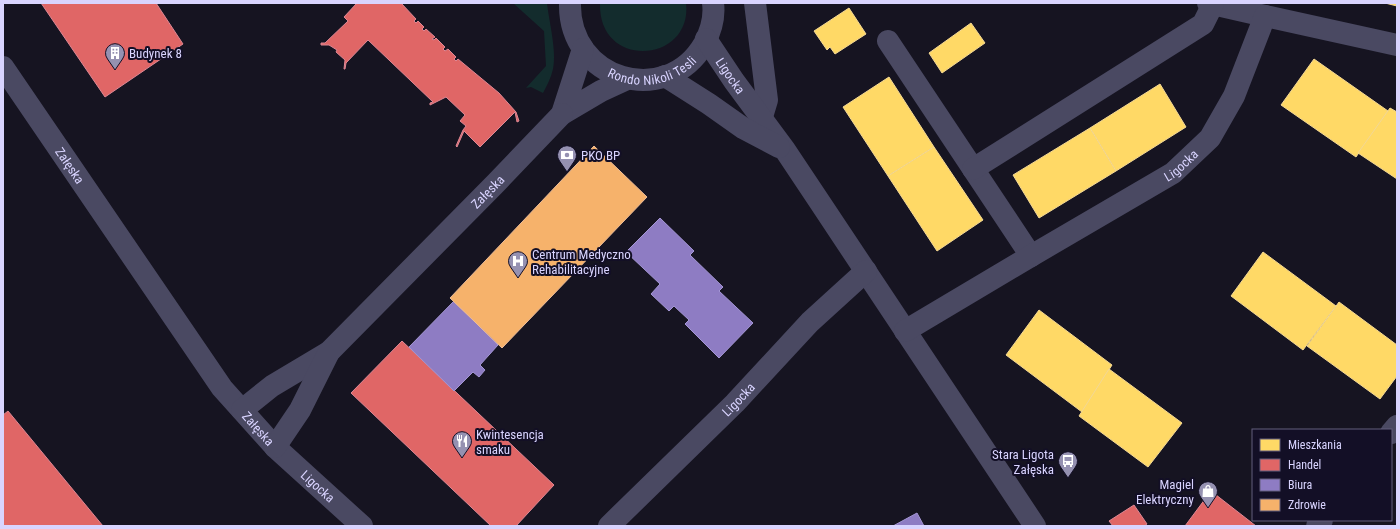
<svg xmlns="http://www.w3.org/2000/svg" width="1400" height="529" font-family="'Roboto Condensed',sans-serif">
	<rect width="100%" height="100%" fill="#161421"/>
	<g fill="#132c2d">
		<path d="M513 3H547C549 22 557 51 553 69 551 78 547 85 543 93L531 87 526 88 546 66 544 31Z"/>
		<path d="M600 3H686C693 63 598 71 600 3Z"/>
	</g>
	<g fill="#ffd966" stroke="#f4d894">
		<path d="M1385 3H1397V6Z"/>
		<path d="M849 8 866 34 835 54 830 47 827 50 814 31Z"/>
		<path d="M971 23 985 43 942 73 929 53Z"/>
		<path d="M1314 59 1388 111 1356 157 1281 105Z"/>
		<path d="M889 77 934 147 888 176 843 107Z"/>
		<path d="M1160 84 1186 127 1116 171 1090 128Z"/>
		<path d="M1390 108 1397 112V179L1358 153Z"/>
		<path d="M1090 128 1116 171 1039 218 1013 175Z"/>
		<path d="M934 147 983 220 937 251 888 176Z"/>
		<path d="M1263 252 1336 306 1303 350 1231 296Z"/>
		<path d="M1339 302 1397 345V376L1380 399 1307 346Z"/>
		<path d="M1039 310 1112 365 1082 412 1006 355Z"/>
		<path d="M1109 369 1182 423 1148 467 1079 416Z"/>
	</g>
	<g fill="#e06666" stroke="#de8794">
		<path d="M41 3H156L183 44 105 97Z"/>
		<path d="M357 3H401L416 19 414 21 416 23 418 21 424 27 422 29 424 31 426 29 435 37 432 39 434 40 436 38 445 47 443 49 445 51 448 49 456 57 454 59 456 61 458 59 499 93 516 112 519 121 517 122 515 112 480 147 464 131 457 147 456 146 463 130 466 126 460 121 465 115 446 97 430 105V103L433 102 368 40 346 63 345 69H344L345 60 336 52 337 50 329 45H321V43H325L348 21 344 17Z"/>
		<path d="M402 341 554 485 516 526H491L351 393Z"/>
		<path d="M8 411 103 526H3V415Z"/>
		<path d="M1211 491 1256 526H1185Z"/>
		<path d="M1134 505 1147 524 1144 526H1113L1109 521Z"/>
	</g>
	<g fill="#8e7cc3" stroke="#a496d5">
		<path d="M660 218 694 251 690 255 723 287 719 291 753 323 719 358 685 324 689 320 674 306 669 311 651 294 660 284 626 252Z"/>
		<path d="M454 301 498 345 480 365 485 370 479 377 473 372 454 391 409 347Z"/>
		<path d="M917 513 924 526H893Z"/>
	</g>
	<path fill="#f6b26b" stroke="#edbc97" d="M594 146 647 197 502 348 450 298Z"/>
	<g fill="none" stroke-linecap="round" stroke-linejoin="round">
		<g stroke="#4a4962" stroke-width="22">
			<path id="s1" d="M570 3C568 80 666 109 704 44 711 31 715 18 713 3"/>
			<path d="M755 3 767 100 761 120"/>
			<path d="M1208 3 1265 16"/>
			<path id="s2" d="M706 39 734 81 785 150 821 204 1035 526"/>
			<path d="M888 41 1031 256"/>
			<path d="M583 49 562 114 601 91 627 79"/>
			<path id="s3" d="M3 67 222 388 275 447 362 526"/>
			<path d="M665 76 709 104 743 128 779 147"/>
			<path d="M973 169 1203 24 1213 4"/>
			<path id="s4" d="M905 331 1031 256 1173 173 1210 138 1234 96 1265 16 1397 45"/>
			<path d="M242 410 272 386 329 352"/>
			<path d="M1391 433 1397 426"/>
			<path id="s5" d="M275 447 300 410 329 352 496 183 562 114"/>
			<path id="s6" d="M609 526 735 403 810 322 866 271"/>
			<path d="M1317 526 1322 520"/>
		</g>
	</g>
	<defs>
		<symbol id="building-pin" viewBox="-11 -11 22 30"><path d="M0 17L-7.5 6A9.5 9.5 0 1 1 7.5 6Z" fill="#9591b1" stroke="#130f26"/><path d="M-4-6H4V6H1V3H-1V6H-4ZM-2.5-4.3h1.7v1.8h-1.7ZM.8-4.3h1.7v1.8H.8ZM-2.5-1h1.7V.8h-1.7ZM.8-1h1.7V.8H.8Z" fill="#fff"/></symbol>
		<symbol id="bank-pin" viewBox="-11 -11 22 30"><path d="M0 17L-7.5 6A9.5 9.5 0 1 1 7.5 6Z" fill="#9591b1" stroke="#130f26"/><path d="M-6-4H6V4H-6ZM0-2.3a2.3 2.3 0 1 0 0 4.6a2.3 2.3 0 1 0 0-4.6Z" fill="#fff"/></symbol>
		<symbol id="hospital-pin" viewBox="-11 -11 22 30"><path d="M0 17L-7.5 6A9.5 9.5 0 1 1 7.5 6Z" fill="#9591b1" stroke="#130f26"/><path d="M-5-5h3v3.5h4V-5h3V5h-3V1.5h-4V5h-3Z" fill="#fff"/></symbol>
		<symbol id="restaurant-pin" viewBox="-11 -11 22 30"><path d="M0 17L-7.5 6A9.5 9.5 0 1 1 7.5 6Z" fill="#9591b1" stroke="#130f26"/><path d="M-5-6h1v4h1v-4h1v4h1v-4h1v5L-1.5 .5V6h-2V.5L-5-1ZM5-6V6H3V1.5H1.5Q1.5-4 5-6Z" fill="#fff"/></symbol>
		<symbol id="bus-pin" viewBox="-11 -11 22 30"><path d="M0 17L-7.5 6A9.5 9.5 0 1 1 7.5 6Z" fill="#9591b1" stroke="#130f26"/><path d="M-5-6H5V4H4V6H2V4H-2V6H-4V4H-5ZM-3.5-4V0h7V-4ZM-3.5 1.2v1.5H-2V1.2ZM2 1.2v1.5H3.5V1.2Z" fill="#fff"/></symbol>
		<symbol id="shop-pin" viewBox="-11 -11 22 30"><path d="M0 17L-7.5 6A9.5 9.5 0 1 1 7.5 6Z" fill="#9591b1" stroke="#130f26"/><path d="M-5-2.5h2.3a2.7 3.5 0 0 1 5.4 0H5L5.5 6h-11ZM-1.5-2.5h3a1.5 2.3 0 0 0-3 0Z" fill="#fff"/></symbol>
	</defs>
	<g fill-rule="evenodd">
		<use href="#building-pin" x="104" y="42" width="22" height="30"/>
		<use href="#bank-pin" x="556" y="144" width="22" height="30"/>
		<use href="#hospital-pin" x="507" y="250" width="22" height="30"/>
		<use href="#restaurant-pin" x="451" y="430" width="22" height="30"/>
		<use href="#bus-pin" x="1057" y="450" width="22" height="30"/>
		<use href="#shop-pin" x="1197" y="480" width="22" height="30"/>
	</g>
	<g text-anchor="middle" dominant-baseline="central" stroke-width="4" stroke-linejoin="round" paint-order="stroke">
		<g font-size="13" fill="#d9d4ff" stroke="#130f26" text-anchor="start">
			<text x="129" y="53">Budynek 8</text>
			<text x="581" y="155">PKO BP</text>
			<text x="532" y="254">Centrum Medyczno<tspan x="532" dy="15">Rehabilitacyjne</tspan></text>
			<text x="476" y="434">Kwintesencja<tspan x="476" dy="15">smaku</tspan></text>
			<text x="1054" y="454" text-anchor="end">Stara Ligota<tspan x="1054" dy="15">Załęska</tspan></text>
			<text x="1194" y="484" text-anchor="end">Magiel<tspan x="1194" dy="15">Elektryczny</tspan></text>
		</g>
		<g font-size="13" fill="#d9d4ff" stroke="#130f26">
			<text stroke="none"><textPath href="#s1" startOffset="129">Rondo Nikoli Tesli</textPath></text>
			<text stroke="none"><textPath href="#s2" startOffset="44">Ligocka</textPath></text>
			<text stroke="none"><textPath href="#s4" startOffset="322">Ligocka</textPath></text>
			<text stroke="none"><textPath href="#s3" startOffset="119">Załęska</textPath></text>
			<text stroke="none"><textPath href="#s5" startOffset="335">Załęska</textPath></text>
			<text stroke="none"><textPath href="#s6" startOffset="181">Ligocka</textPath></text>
			<text stroke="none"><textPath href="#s3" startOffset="443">Załęska</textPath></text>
			<text stroke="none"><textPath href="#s3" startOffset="526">Ligocka</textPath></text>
		</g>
	</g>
	<rect width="1400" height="529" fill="none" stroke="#d9d4ff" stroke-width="8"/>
	<rect x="1252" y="429" width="140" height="92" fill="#130f26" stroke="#625e7d"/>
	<rect x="1260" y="439" width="20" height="12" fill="#ffd966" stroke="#625e7d"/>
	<text x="1288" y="449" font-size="12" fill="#d9d4ff">Mieszkania</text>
	<rect x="1260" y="459" width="20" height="12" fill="#e06666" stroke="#625e7d"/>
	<text x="1288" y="469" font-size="12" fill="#d9d4ff">Handel</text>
	<rect x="1260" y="479" width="20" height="12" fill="#8e7cc3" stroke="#625e7d"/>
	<text x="1288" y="489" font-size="12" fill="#d9d4ff">Biura</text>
	<rect x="1260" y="499" width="20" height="12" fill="#f6b26b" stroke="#625e7d"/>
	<text x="1288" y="509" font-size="12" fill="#d9d4ff">Zdrowie</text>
</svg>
